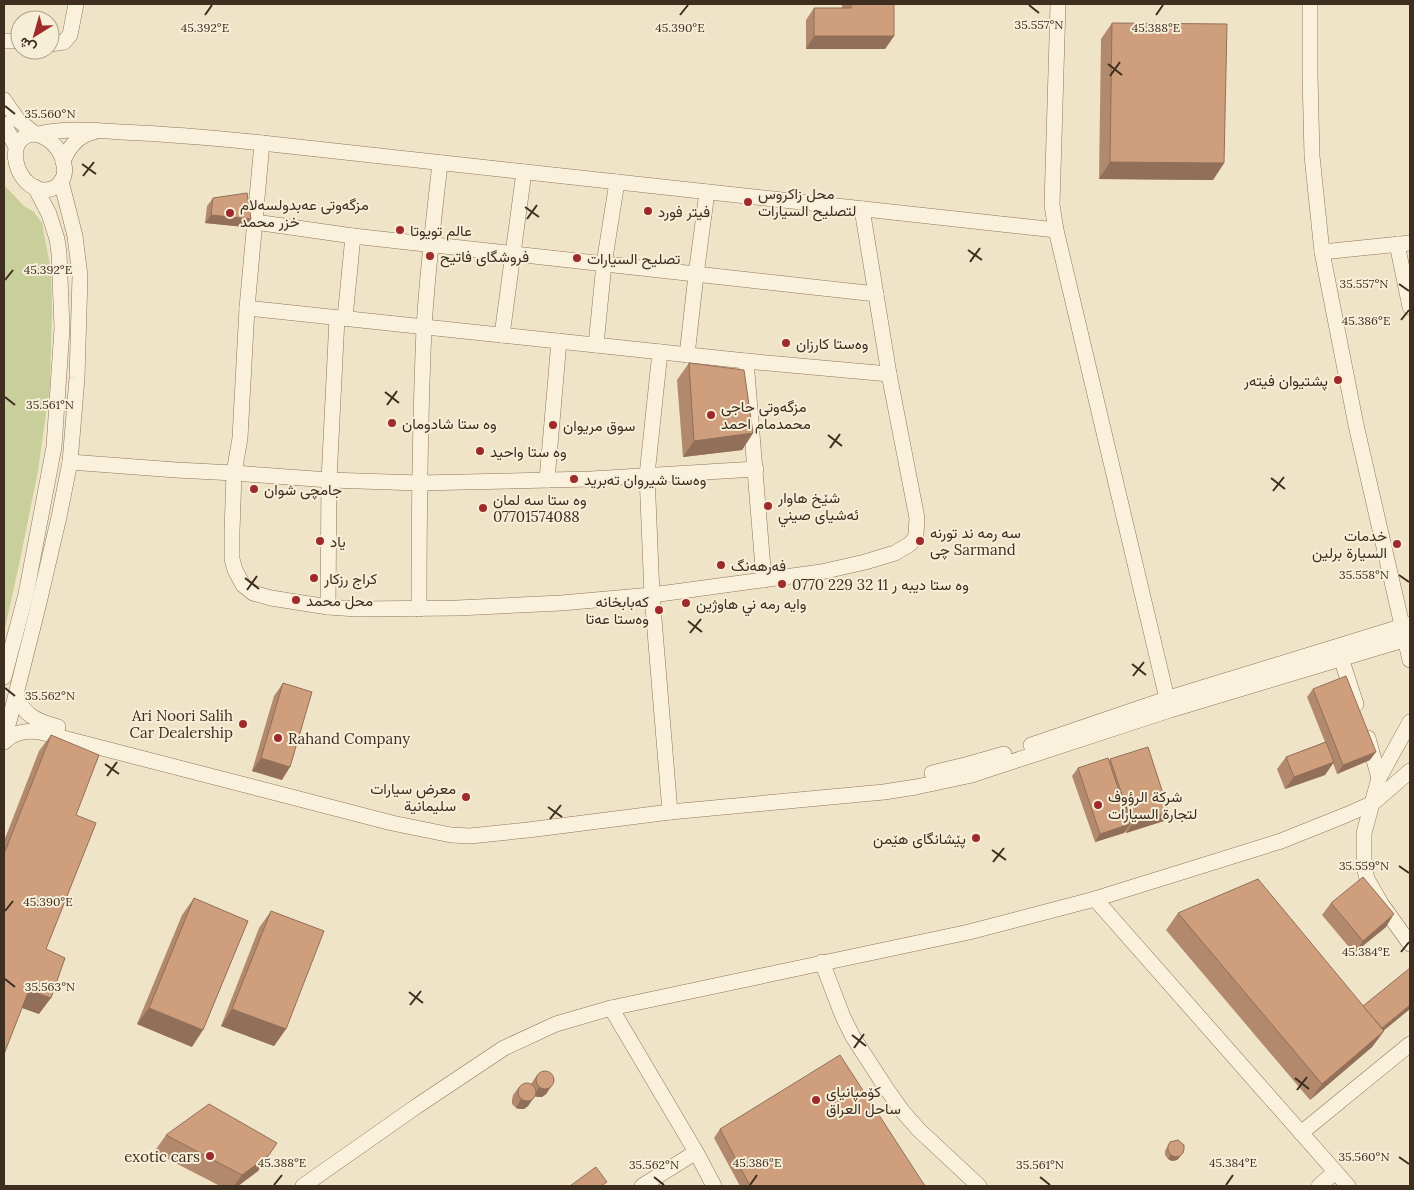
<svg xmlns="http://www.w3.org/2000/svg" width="1414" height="1190" font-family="Lora,Vazirmatn,serif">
	<rect width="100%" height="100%" fill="#f0e4c8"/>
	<path fill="#c9cf9b" d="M4 185 24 206 34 212 42 223 51 270 52 310 50 386 38 471 19 565 4 633Z"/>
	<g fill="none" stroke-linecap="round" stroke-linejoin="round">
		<defs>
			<g id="minor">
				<path d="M1058 4 1052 205 1056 230 1169 707"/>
				<path d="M1310 4V74L1312 156 1322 252 1356 425 1410 660"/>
				<path d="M4 41H20"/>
				<path d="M50 44 64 42 70 35 76 4"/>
				<path d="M4 100 18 120 35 134"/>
				<path d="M4 124 16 147"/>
				<path d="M35 134C65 139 78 187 46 190 17 192 0 136 35 134Z"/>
				<path d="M38 134C65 128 93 130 121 132 168 134 215 138 262 143L1056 230"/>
				<path d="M262 143 247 308 240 438 234 473 232 532V559L235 570 243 585 253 593 271 598 328 607 357 609 457 608 561 603 652 595 821 572 865 562 895 553 910 544 915 538 916 534 917 518 889 374 862 209"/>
				<path d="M63 162C68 147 79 135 94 132"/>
				<path d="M255 222 353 236 876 294"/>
				<path d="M1397 244 1410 307"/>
				<path d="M1322 252 1410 243"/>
				<path d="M247 308 746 361 889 374"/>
				<path d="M345 318 353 236"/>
				<path d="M502 335 524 172"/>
				<path d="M596 345 604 264 617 182"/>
				<path d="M660 352 647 475 652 595 670 812"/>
				<path d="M687 355 696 275 707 192"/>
				<path d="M746 361 764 580"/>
				<path d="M70 462 176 470 234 473 329 480 419 483 591 479 756 469"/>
				<path d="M547 480 559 341"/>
				<path d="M328 607 329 480 337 318"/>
				<path d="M419 609C419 516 420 422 424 329 427 273 434 218 440 163"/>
				<path d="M1341 658 1356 704"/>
				<path d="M4 677 26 594 54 447 62 328 59 253 57 239 49 214 35 187"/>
				<path d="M16 695C24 716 37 721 58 727"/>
				<path d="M1410 722 1379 778 1364 833V866L1367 879 1382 905 1410 944"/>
				<path d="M4 737 10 718 38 607 59 517 70 462 77 378 80 276 75 236 61 181"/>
				<path d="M1368 738 1379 778"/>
				<path d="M4 742C14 732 26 730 40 732L392 823 451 835 470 836 528 830 670 812 884 792 916 787 972 775 999 766 1170 710 1410 638"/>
				<path d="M1031 745 1166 699 1410 624"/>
				<path d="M932 773 969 764 1004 754"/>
				<path d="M1095 899 1348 1186"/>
				<path d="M822 962 843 1017 853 1037 886 1088 903 1112 919 1130 979 1186"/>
				<path d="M611 1008 696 1152 714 1186"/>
				<path d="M1301 1133 1410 1044"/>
				<path d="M303 1186 417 1106 504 1048 556 1024 611 1008 969 932 1095 899 1281 841 1346 815 1373 803 1410 771"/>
				<path d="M642 1186 696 1152"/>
				<path d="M1319 1186 1335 1172"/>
			</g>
		</defs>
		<use href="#minor" stroke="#8d765c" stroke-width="16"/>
		<use href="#minor" stroke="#faf1dc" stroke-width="15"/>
	</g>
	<g fill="#b2896c">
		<path d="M842 4H894V36L885 49H806V20L814 8H842Z"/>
		<path d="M1112 23 1224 163 1213 180 1099 179 1101 39Z"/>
		<path d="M213 198 251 219 245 227 205 223 207 206Z"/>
		<path d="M689 363 753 433 742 450 683 457 677 380Z"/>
		<path d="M283 683 282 780 252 771 274 696Z"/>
		<path d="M1313 689 1370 760 1337 774 1333 763 1325 775 1285 789 1277 769 1286 757 1325 742 1307 697Z"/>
		<path d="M51 735 76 815 46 949 39 1014 22 1008 4 1054V841L39 751Z"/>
		<path d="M1110 759 1169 812 1164 821 1126 833V831L1124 833 1095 842 1072 776 1078 768 1109 761Z"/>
		<path d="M194 898 192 1047 137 1024 182 915Z"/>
		<path d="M1331 903 1386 927 1354 953 1322 915Z"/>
		<path d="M271 911 286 1029 274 1046 221 1026 259 928Z"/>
		<path d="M1178 913 1363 1006 1384 1031 1372 1047 1310 1100 1166 930Z"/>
		<path d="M537 1075 552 1085 546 1094 542 1097H538L535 1096 528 1106 524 1109H520L516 1108 512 1104V1100L513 1095 519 1087 531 1084Z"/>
		<path d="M720 1129 925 1186H740L714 1138Z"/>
		<path d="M166 1135 269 1155 258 1171 238 1186H220L154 1152Z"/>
		<path d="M1170 1142 1180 1157 1177 1160 1172 1161 1168 1159 1165 1155V1151Z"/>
	</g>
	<g fill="#916f58">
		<path d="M814 36H894L885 49H806Z"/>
		<path d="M1110 162 1224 163 1213 180 1099 179Z"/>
		<path d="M211 215 251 219 245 227 205 223Z"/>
		<path d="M753 433 742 450 683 457 694 441Z"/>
		<path d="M1376 752 1370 760 1337 774 1343 765Z"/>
		<path d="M261 758 290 767 282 780 252 771Z"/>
		<path d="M1334 762 1325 775 1285 789 1294 777Z"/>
		<path d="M1169 812 1164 821 1126 833 1132 824Z"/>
		<path d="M1130 824 1124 833 1095 842 1100 834Z"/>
		<path d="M1394 914 1386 927 1354 953 1363 941Z"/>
		<path d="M29 990 51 998 39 1014 17 1006Z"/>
		<path d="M1410 1005V1009L1371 1041 1376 1033Z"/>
		<path d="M149 1008 203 1030 192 1047 137 1024Z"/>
		<path d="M232 1009 286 1029 274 1046 221 1026Z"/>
		<path d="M1384 1031 1372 1047 1310 1100 1322 1084Z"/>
		<path d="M552 1085 546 1094 542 1097H538L534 1096 539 1087Z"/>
		<path d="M534 1097 528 1106 524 1109H520L516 1108 521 1099Z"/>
		<path d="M1183 1153 1177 1160 1172 1161 1168 1159 1171 1155Z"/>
		<path d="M269 1155 258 1171 238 1186H234L242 1175Z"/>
	</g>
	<g fill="#cf9f7d" stroke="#916f58">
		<path d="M851 4H894V36H814V8H851Z"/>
		<path d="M1112 23 1227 24 1224 163 1110 162Z"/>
		<path d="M247 193 251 219 211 215 213 198Z"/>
		<path d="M689 363 744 370 753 433 694 441Z"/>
		<path d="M1346 676 1376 752 1343 765 1313 689Z"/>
		<path d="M283 683 312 692 290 767 261 758Z"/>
		<path d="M51 735 99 755 76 815 96 823 46 949 65 958 51 998 29 990 4 1054V854Z"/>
		<path d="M1326 742 1334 762 1294 777 1286 757Z"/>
		<path d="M1148 747 1169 812 1132 824 1110 759Z"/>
		<path d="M1108 758 1130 824 1100 834 1078 768Z"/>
		<path d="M1363 877 1394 914 1363 941 1331 903Z"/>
		<path d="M1258 879 1384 1031 1322 1084 1178 913Z"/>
		<path d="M194 898 248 921 203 1030 149 1008Z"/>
		<path d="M271 911 324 931 286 1029 232 1009Z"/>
		<path d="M1410 968V1005L1382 1028 1363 1006Z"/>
		<path d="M840 1055 925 1186H750L720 1129Z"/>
		<circle cx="545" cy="1080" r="9"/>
		<circle cx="527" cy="1092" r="9"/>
		<path d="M209 1104 277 1143 269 1155 242 1175 166 1135Z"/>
		<path d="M1178 1140 1184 1145V1149L1183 1153 1180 1156 1175 1157 1171 1155 1168 1151V1146L1170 1142Z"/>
		<path d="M596 1167 607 1182 601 1186H570Z"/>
	</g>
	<path fill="none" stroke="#3d2e20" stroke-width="2" d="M1029 5 1039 13M205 15 212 5M680 15 688 5M1156 15 1163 5M1108 64 1122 75M1110 76 1120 62M5 106 15 114M82 164 96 174M83 176 94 162M525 207 539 217M527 219 537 205M968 250 982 260M970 262 980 248M5 280 13 270M1399 284 1409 291M1401 320 1409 310M385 392 399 403M5 397 15 405M387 405 397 391M828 435 842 446M830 448 840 434M1271 478 1285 489M1273 491 1284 477M1399 575 1409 582M245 578 259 589M247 590 257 576M688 621 702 632M690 633 701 619M1132 664 1146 675M1133 676 1144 662M5 688 15 696M105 764 119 774M107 776 117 762M548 807 562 817M550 819 561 805M992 850 1006 860M993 862 1004 848M1399 866 1409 873M5 911 13 901M1401 952 1409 942M5 979 15 987M409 992 423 1003M410 1005 421 991M852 1035 866 1046M854 1048 864 1034M1295 1078 1309 1089M1297 1090 1307 1077M1399 1157 1409 1164M654 1177 664 1185M1040 1177 1050 1185M274 1185 282 1175M750 1185 757 1175M1226 1185 1233 1175"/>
	<g fill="#9e2a2b" stroke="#f7eed8" stroke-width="2">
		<circle cx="748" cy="202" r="5"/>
		<circle cx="648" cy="211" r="5"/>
		<circle cx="230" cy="213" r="5"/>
		<circle cx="400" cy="230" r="5"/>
		<circle cx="430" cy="256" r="5"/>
		<circle cx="577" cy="258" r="5"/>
		<circle cx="786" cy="343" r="5"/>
		<circle cx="1338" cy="380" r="5"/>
		<circle cx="711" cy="415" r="5"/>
		<circle cx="392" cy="423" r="5"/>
		<circle cx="553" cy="425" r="5"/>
		<circle cx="480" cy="451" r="5"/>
		<circle cx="574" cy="479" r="5"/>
		<circle cx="254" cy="489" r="5"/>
		<circle cx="768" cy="506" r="5"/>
		<circle cx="483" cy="508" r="5"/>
		<circle cx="320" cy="541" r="5"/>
		<circle cx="920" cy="541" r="5"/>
		<circle cx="1397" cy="544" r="5"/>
		<circle cx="721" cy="565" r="5"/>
		<circle cx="314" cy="578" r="5"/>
		<circle cx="782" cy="584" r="5"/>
		<circle cx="296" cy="600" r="5"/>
		<circle cx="686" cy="603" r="5"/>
		<circle cx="659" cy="610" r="5"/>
		<circle cx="243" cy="724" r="5"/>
		<circle cx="278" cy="738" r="5"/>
		<circle cx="466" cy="797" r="5"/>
		<circle cx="1098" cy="805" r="5"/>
		<circle cx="976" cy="838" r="5"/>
		<circle cx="816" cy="1100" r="5"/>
		<circle cx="210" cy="1156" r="5"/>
	</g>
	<g text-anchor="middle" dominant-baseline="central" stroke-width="4" stroke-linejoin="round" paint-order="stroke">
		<g font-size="15" fill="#3d2e20" stroke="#f7eed8" text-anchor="start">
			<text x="758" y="193">محل زاكروس<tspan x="758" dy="17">لتصليح السيارات</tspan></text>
			<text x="240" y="204">مزگەوتی عەبدولسەلام<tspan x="240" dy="17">خزر محمد</tspan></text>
			<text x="658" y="211">فيتر فورد</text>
			<text x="410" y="230">عالم تويوتا</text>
			<text x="440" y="256">فروشگاى فاتيح</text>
			<text x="587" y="258">تصليح السيارات</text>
			<text x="796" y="343">وەستا کارزان</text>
			<text x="1328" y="380" text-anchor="end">پشتیوان فیتەر</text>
			<text x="721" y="406">مزگەوتی حاجی<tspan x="721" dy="17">محمدمام احمد</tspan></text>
			<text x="402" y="423">وه ستا شادومان</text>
			<text x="563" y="425">سوق مریوان</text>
			<text x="490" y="451">وه ستا واحید</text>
			<text x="584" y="479">وەستا شیروان تەبرید</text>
			<text x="264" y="489">جامچی شوان</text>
			<text x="778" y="497">شێخ هاوار<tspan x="778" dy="17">ئەشیای صيني</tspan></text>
			<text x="493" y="499">وه ستا سه لمان<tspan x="493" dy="17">07701574088</tspan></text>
			<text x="930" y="532">سه رمه ند تورنه<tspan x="930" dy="17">چی Sarmand</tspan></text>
			<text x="1387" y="535" text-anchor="end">خدمات<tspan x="1387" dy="17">السیارة برلین</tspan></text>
			<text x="330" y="541">ياد</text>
			<text x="731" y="565">فەرهەنگ</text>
			<text x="324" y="578">كراج رزكار</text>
			<text x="792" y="584">وه ستا دیبه ر 11 32 229 0770</text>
			<text x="306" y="600">محل محمد</text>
			<text x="649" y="601" text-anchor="end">کەبابخانە<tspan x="649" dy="17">وەستا عەتا</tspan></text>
			<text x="696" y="603">وايه رمه ني هاوژين</text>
			<text x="233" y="715" text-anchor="end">Ari Noori Salih<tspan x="233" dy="17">Car Dealership</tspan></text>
			<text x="288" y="738">Rahand Company</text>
			<text x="456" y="788" text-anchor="end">معرض سيارات<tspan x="456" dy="17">سليمانية</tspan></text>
			<text x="1108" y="796">شركة الرؤوف<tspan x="1108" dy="17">لتجارة السيارات</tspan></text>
			<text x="966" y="838" text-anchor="end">پێشانگای هێمن</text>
			<text x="826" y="1091">کۆمپانیای<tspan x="826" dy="17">ساحل العراق</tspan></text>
			<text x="200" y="1156" text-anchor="end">exotic cars</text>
		</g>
	</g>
	<g font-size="12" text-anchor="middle" fill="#3d2e20" stroke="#f7eed8" stroke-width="4" stroke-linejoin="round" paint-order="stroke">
		<text x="1039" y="29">35.557°N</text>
		<text x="205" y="32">45.392°E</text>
		<text x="680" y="32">45.390°E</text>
		<text x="1156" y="32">45.388°E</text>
		<text x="50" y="118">35.560°N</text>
		<text x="48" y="274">45.392°E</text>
		<text x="1364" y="288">35.557°N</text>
		<text x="1366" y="325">45.386°E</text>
		<text x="50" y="409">35.561°N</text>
		<text x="1364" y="579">35.558°N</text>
		<text x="50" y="700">35.562°N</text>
		<text x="1364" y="870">35.559°N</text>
		<text x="48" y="906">45.390°E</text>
		<text x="1366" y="956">45.384°E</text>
		<text x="50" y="991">35.563°N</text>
		<text x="1364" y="1161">35.560°N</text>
		<text x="282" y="1167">45.388°E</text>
		<text x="757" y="1167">45.386°E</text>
		<text x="1233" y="1167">45.384°E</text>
		<text x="654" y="1169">35.562°N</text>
		<text x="1040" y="1169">35.561°N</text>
	</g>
	<rect width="1414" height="1190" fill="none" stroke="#3d2e20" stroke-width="10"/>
	<g transform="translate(35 35) rotate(217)"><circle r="24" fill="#f7eed8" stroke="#ada18e"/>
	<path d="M0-4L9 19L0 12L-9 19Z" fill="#9e2a2b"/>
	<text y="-8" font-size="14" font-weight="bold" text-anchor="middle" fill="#3d2e20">ش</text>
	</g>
</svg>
